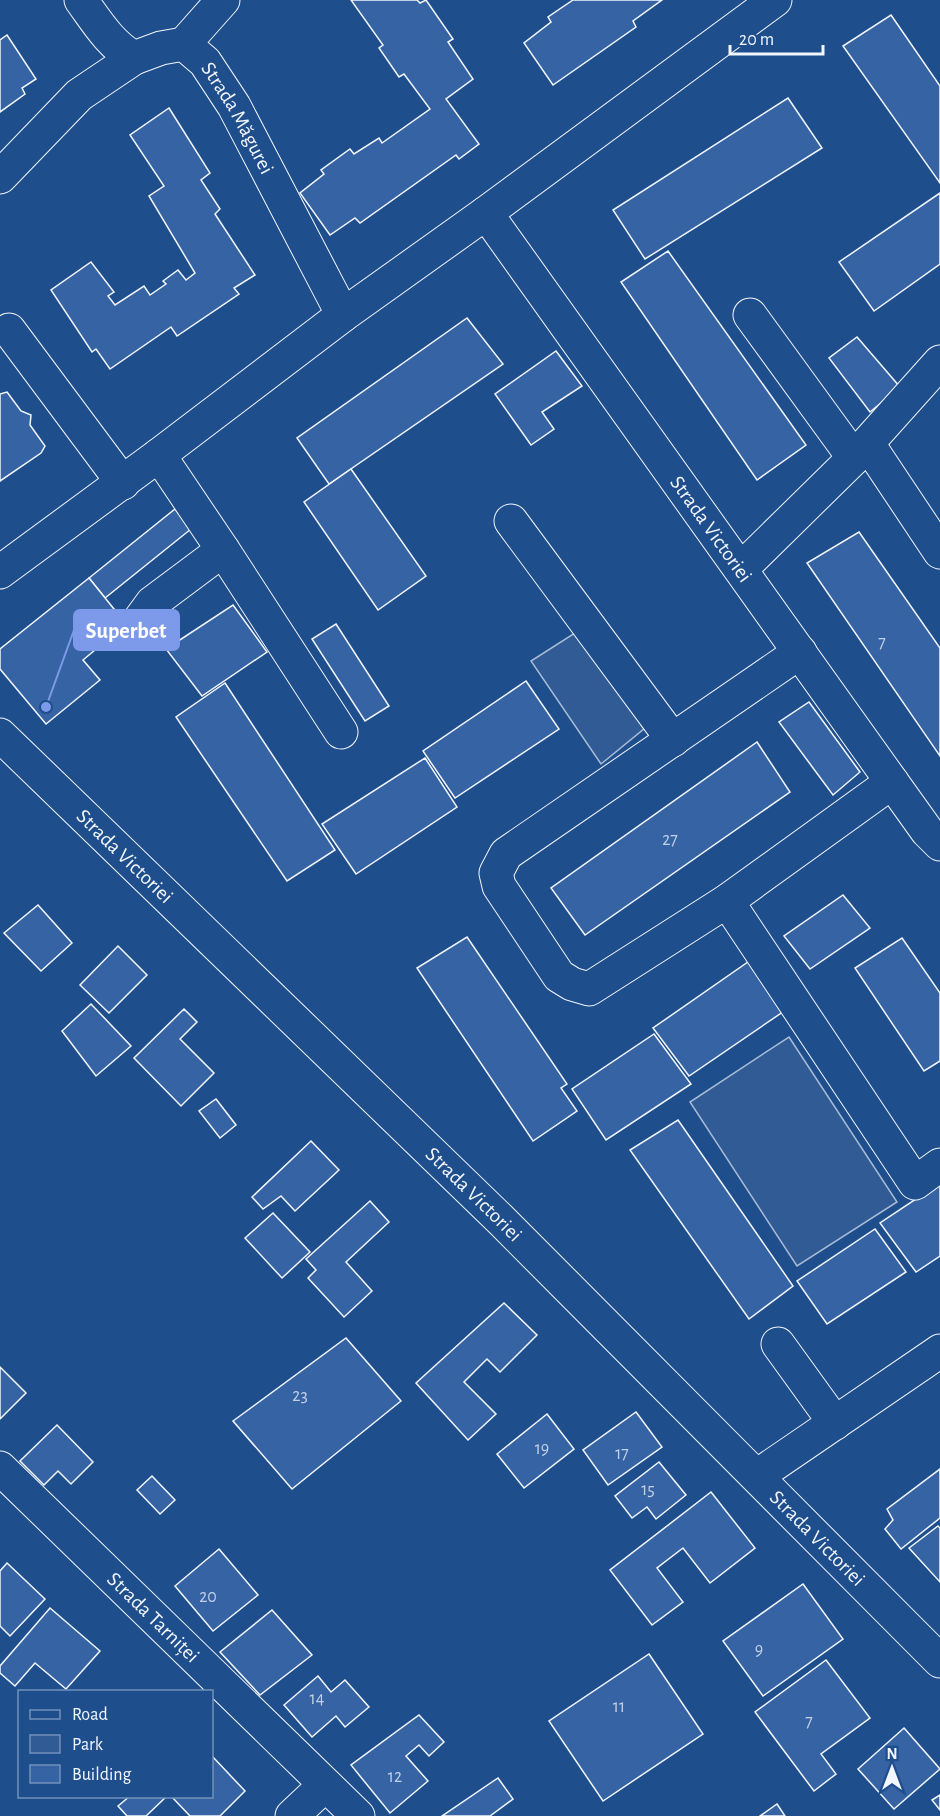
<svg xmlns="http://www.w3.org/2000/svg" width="940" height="1816" font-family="'Alegreya Sans',sans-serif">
	<rect width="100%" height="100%" fill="#1f4e8c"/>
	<g fill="#305b95" stroke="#a8bbd7" stroke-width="1.5">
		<path d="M578 631 645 728 601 764 531 661Z"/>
		<path d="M789 1037 897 1202 797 1266 690 1102Z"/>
	</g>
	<g fill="#3563a3" stroke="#f2f6ff" stroke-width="1.5">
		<path d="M351 0H417L420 3 426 0 453 39 448 42 473 79 446 99 479 144 459 159 456 155 360 223 355 218 330 235 300 193 324 174 321 170 350 149 354 154 379 138 382 143 430 109 404 74 399 77 379 48 383 45Z"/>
		<path d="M573 0H662L633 21 636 27 553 85 524 43 551 22 548 17Z"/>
		<path d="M891 15 940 86V183L843 46Z"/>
		<path d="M7 35 36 79 22 88 25 94 0 112V40Z"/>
		<path d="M788 98 822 148 645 259 613 210Z"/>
		<path d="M169 108 210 173 201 180 220 209 215 214 255 275 234 288 239 294 177 336 171 327 110 369 96 349 92 352 51 290 91 262 114 292 108 296 115 305 144 286 150 295 166 284 163 281 178 270 186 280 195 273 149 196 164 186 130 135Z"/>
		<path d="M940 193V264L874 311 839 262Z"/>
		<path d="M668 251 806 445 757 480 621 282Z"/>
		<path d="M467 318 503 364 329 484 297 438Z"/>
		<path d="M857 337 900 387 870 412 829 358Z"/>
		<path d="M556 351 582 386 542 412 554 429 531 445 495 394Z"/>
		<path d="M7 392 21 411 31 415 30 425 45 446 41 453 0 481V394Z"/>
		<path d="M351 469 426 576 378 610 304 502Z"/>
		<path d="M175 509 191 529 105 598 89 578Z"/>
		<path d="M859 532 940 648V756L807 563Z"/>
		<path d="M89 578 118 614 110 621 123 637 106 650 101 645 83 660 100 680 46 724 0 669V649Z"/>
		<path d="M233 605 267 652 202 696 166 649Z"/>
		<path d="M336 624 389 706 365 721 312 639Z"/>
		<path d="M526 681 559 729 455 798 423 751Z"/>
		<path d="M225 683 335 850 287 881 176 717Z"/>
		<path d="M809 702 860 772 833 795 779 722Z"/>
		<path d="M757 742 790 792 585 935 551 888Z"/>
		<path d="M425 758 457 807 356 874 322 824Z"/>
		<path d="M843 895 870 928 810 969 784 936Z"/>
		<path d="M38 905 72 943 41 971 4 933Z"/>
		<path d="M467 937 567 1084 561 1088 577 1111 533 1141 417 968Z"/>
		<path d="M902 938 940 993V1061L924 1071 855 968Z"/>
		<path d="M118 946 147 975 109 1013 80 985Z"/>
		<path d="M758 955 793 1005 689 1076 653 1028Z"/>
		<path d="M91 1004 131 1046 96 1076 62 1031Z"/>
		<path d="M184 1009 197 1022 180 1039 214 1073 181 1106 134 1058Z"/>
		<path d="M654 1034 691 1084 606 1140 572 1089Z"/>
		<path d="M216 1099 236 1125 220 1138 199 1111Z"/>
		<path d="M678 1120 793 1286 749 1319 630 1150Z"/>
		<path d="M311 1141 339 1170 295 1211 281 1196 263 1209 252 1197Z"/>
		<path d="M940 1183V1256L916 1272 880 1223Z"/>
		<path d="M370 1201 389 1222 346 1262 372 1291 344 1317 308 1278 316 1270 306 1259Z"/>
		<path d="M273 1213 310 1252 282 1278 245 1238Z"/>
		<path d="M875 1229 906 1272 827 1324 797 1281Z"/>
		<path d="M504 1303 537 1335 500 1372 487 1359 464 1382 496 1414 468 1440 416 1383Z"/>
		<path d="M346 1338 401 1401 292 1489 233 1421Z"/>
		<path d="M0 1367 26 1393 0 1419Z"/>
		<path d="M636 1412 662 1447 608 1485 583 1450Z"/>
		<path d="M547 1414 574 1449 524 1488 497 1454Z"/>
		<path d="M57 1425 93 1462 71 1484 58 1471 44 1485 20 1461Z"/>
		<path d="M659 1462 686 1495 656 1519 647 1507 632 1518 615 1496Z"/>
		<path d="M940 1469V1518L901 1549 885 1529 893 1520 887 1509Z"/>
		<path d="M152 1476 175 1500 160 1514 137 1490Z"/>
		<path d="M711 1492 755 1548 710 1583 683 1548 657 1568 683 1602 652 1625 610 1570Z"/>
		<path d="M938 1526 940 1528V1582L909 1548Z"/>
		<path d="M219 1549 258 1595 213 1631 175 1586Z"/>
		<path d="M7 1563 45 1599 10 1636 0 1626V1571Z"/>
		<path d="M803 1584 843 1639 763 1696 723 1641Z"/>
		<path d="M50 1608 100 1651 66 1689 35 1663 15 1686 0 1673V1666Z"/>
		<path d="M272 1610 312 1655 260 1695 220 1652Z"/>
		<path d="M649 1654 703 1734 603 1801 549 1721Z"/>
		<path d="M826 1660 870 1718 821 1754 836 1774 814 1791 755 1712Z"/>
		<path d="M318 1676 331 1692 345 1680 369 1707 345 1727 336 1716 312 1737 284 1705Z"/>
		<path d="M419 1715 444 1742 429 1756 419 1745 406 1756 428 1781 390 1813 351 1765Z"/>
		<path d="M904 1728 940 1769 894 1809 858 1769Z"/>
		<path d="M212 1756 245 1791 220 1816H190L171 1796H212Z"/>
		<path d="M498 1778 513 1799 490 1816H442Z"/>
		<path d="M940 1795V1810L932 1800Z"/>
		<path d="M130 1796H167L146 1816H127L118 1806Z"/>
		<path d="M777 1804 785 1816H760Z"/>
	</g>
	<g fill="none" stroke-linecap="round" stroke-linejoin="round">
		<defs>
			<g id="minor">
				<path id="s1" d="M81 0C97 22 110 44 134 58L161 48 184 44 205 62 234 106 343 315"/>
				<path d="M184 44 223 0"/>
				<path d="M0 177 79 95 134 58"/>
				<path id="s2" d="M486 213 892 782 927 831 940 844"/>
				<path d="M750 315 854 458"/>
				<path d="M9 330 123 483"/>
				<path d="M868 444 940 552"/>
				<path d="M159 455 223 550 341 732"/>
				<path d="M511 521 673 740"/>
				<path d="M741 569 854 458 940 362"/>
				<path d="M0 572 159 455 343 315 486 213 775 0"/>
				<path d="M133 629 152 603 223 550"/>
				<path d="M800 652 506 854 496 873 499 886 559 976 572 984 589 989 727 901 892 782"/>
				<path id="s3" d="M0 735 502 1221 940 1661"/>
				<path d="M727 901 915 1183 940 1165"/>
				<path d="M778 1344 835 1423"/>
				<path id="s4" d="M0 1468 358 1816"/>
				<path d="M757 1476 940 1351"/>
				<path d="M292 1816 325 1785"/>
			</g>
		</defs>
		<use href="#minor" stroke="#f2f6ff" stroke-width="35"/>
		<use href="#minor" stroke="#1f4e8c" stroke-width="33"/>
	</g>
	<g text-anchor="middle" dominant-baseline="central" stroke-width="4.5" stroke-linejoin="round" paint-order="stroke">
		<g font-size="18" fill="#c3d1e8">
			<text x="882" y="643">7</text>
			<text x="670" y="840">27</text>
			<text x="300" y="1396">23</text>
			<text x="542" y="1449">19</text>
			<text x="622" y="1454">17</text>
			<text x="648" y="1490">15</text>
			<text x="208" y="1597">20</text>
			<text x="759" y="1650">9</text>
			<text x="317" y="1699">14</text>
			<text x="619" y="1707">11</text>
			<text x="809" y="1722">7</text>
			<text x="395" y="1777">12</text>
		</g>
		<g font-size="21" fill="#f2f6ff" stroke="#1f4e8c">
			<text stroke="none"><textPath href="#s1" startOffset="224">Strada Măgurei</textPath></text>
			<text stroke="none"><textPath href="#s2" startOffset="388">Strada Victoriei</textPath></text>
			<text stroke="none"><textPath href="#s3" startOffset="174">Strada Victoriei</textPath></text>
			<text stroke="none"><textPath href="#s3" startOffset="660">Strada Victoriei</textPath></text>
			<text stroke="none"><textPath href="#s3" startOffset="1146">Strada Victoriei</textPath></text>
			<text stroke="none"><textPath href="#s4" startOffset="214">Strada Tarniței</textPath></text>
		</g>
	</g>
	<path fill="none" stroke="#7d9aea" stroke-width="2" d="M46 707L74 630"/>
	<circle fill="#7d9aea" stroke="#1f4e8c" stroke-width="2" cx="46" cy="707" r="6"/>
	<rect fill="#7d9aea" stroke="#7d9aea" stroke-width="2" x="74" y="610" width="105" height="40" rx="6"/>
	<g font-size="22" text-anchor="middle" font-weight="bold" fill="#fff">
		<text x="126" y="638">Superbet</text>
	</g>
	<rect x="18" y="1690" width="195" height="108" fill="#1f4e8c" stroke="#7391ba" stroke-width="1.5"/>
	<rect x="30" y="1710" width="30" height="9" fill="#1f4e8c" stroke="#7391ba" stroke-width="1.5"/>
	<text x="72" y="1720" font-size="18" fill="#f2f6ff">Road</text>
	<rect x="30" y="1735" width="30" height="18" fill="#305b95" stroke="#7391ba" stroke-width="1.5"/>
	<text x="72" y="1750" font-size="18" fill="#f2f6ff">Park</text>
	<rect x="30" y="1765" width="30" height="18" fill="#3563a3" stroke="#7391ba" stroke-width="1.5"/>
	<text x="72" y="1780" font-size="18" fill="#f2f6ff">Building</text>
	<g transform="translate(892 1768)" stroke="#1f4e8c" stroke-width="4.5" paint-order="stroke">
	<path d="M0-4.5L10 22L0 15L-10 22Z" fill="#f2f6ff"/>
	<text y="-9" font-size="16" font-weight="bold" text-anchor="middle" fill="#f2f6ff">N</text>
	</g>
	<path d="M730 45v9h93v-9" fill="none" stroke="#f2f6ff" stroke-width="3"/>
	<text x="739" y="45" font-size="18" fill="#f2f6ff" stroke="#1f4e8c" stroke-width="4.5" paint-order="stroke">20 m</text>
</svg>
